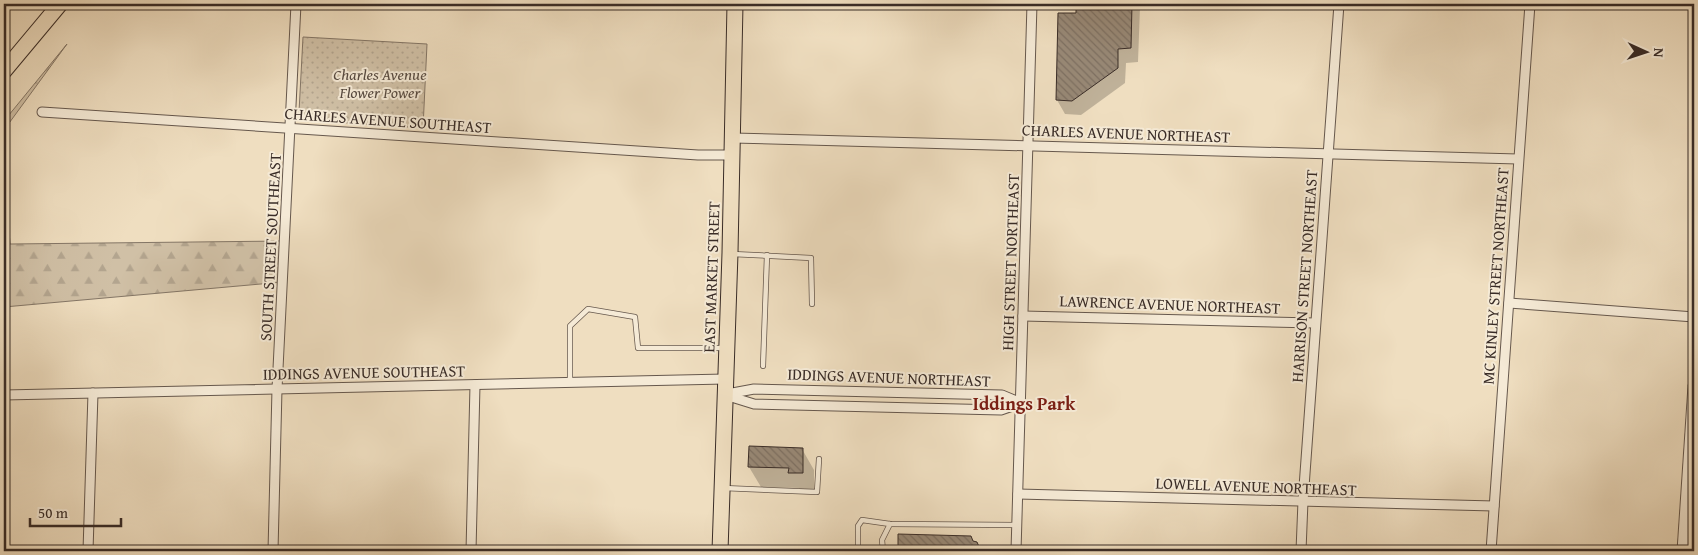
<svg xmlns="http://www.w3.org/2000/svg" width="1698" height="555" font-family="'Gentium Book Plus',serif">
	<defs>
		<pattern id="green-dots" width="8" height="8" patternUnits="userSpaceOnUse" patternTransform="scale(1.25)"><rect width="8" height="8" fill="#d0c0a6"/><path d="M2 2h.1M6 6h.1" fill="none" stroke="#b3a58f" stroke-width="1.8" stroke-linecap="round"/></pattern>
		<pattern id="forest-firs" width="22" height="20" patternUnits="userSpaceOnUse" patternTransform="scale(1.25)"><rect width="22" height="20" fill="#d0c0a6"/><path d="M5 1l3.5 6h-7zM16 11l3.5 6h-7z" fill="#b3a58f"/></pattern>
		<pattern id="building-back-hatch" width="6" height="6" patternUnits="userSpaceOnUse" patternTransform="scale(1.25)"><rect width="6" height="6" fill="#988977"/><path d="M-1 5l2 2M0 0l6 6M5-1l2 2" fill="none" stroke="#7d7062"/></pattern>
	</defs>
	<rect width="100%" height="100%" fill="#efdec0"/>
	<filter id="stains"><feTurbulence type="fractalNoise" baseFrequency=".004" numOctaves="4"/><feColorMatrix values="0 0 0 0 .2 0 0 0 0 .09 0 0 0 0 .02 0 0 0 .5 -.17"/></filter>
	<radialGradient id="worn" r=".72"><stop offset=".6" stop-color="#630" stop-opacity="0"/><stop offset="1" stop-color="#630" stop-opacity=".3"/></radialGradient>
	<path fill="url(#green-dots)" stroke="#847666" d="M303 37 427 44 423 128 305 120 302 118 299 112Z"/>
	<g fill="url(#forest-firs)" stroke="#847666">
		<path d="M67 44 4 130V121Z"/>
		<path d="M4 166 10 244 285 241 283 282 4 307Z"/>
	</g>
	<g fill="#0003">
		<path d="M1077 4H1138L1140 7 1138 62 1126 63 1125 83 1081 115 1065 114 1057 100 1077 15Z"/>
		<path d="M802 449 814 470V493H801L799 488 761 487 749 467Z"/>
		<path d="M899 535 974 543 976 544 981 551H899Z"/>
	</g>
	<g fill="url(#building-back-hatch)" stroke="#392c27">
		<path d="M1076 4H1132L1131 48 1118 49V68L1072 101 1056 100 1058 13H1076Z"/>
		<path d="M749 446 803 448V473H788L789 468 748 467Z"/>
		<path d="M898 534 971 536 973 541 977 542 980 549V551H898Z"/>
	</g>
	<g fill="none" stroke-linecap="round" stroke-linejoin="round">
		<defs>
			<g id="service">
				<path d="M732 254 811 258 812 304"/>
				<path d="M763 366 767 255"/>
				<path d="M570 382V326L588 309 635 317 638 348H725"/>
				<path d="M723 488 817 492 819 459"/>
				<path d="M858 551V526L862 520 890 524 1017 525"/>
				<path d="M883 551 882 540 890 524"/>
			</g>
			<g id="minor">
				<path d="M42 112 698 155H732"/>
				<path d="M733 138 1518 159"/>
				<path d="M1509 303 1694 317"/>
				<path d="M1023 316 1315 323"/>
				<path d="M727 394 754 389 1002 395 1021 403"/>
				<path d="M4 395 725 379"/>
				<path d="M725 395 754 404 1001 410 1021 403"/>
				<path d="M1018 494 1494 506"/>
				<path d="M88 551 93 393"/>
				<path d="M273 551 277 389 296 4"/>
				<path d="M471 551 475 385"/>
				<path d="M1016 551 1032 4"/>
				<path d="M1301 551 1303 501 1339 4"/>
				<path d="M1491 551 1530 4"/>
			</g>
			<path id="tertiary" d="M1683 551 1694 386"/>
			<g id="primary">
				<path d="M4 71 60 4"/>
				<path d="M720 551 730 253 735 4"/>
			</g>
		</defs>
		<use href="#service" stroke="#66584d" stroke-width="6"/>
		<use href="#minor" stroke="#66584d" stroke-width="11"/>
		<use href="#tertiary" stroke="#66584d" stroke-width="13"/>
		<use href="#primary" stroke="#392c27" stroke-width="17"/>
		<use href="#service" stroke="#f5ead6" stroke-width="4.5"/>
		<use href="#minor" stroke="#f5ead6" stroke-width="9"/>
		<use href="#tertiary" stroke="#f5ead6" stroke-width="11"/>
		<use href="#primary" stroke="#efdec0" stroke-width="15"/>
	</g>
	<g text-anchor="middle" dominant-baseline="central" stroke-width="4" stroke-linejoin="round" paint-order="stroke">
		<g font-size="16" font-style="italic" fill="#574a40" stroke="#f5ead6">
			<text x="380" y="74">Charles Avenue<tspan x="380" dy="18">Flower Power</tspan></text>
		</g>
		<g font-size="16" fill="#392c27" stroke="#f5ead6">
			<text transform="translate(388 120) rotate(4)">CHARLES AVENUE SOUTHEAST</text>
			<text transform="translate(1126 133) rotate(2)">CHARLES AVENUE NORTHEAST</text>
			<text transform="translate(270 247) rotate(-87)">SOUTH STREET SOUTHEAST</text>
			<text transform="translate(1010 262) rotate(-88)">HIGH STREET NORTHEAST</text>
			<text transform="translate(1304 276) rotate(-86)">HARRISON STREET NORTHEAST</text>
			<text transform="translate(1495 276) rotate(-86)">MC KINLEY STREET NORTHEAST</text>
			<text transform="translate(711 277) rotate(-88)">EAST MARKET STREET</text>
			<text transform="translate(1170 304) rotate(2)">LAWRENCE AVENUE NORTHEAST</text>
			<text transform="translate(364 372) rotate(-1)">IDDINGS AVENUE SOUTHEAST</text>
			<text transform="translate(889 377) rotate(2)">IDDINGS AVENUE NORTHEAST</text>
			<text transform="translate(1256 486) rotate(2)">LOWELL AVENUE NORTHEAST</text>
		</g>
		<g font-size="18" font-weight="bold" fill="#7a1f14" stroke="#f5ead6">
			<text x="1024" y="403">Iddings Park</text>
		</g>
	</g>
	<rect width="1698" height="555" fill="none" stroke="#efdec0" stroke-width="20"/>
	<rect x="5" y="5" width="1688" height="545" fill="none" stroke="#392c27" stroke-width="2.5"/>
	<rect x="10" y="10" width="1678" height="535" fill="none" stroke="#392c27"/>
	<g transform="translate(1646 52) rotate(93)" stroke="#f5ead6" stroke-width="4" paint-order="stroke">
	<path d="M0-4L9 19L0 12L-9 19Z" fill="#392c27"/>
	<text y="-8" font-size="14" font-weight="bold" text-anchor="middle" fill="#392c27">N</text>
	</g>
	<path d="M30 518v8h91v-8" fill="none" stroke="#392c27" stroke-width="2.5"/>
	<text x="38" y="518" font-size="15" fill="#392c27" stroke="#f5ead6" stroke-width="4" paint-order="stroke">50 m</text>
	<rect width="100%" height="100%" filter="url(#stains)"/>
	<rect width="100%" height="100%" fill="url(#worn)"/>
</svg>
